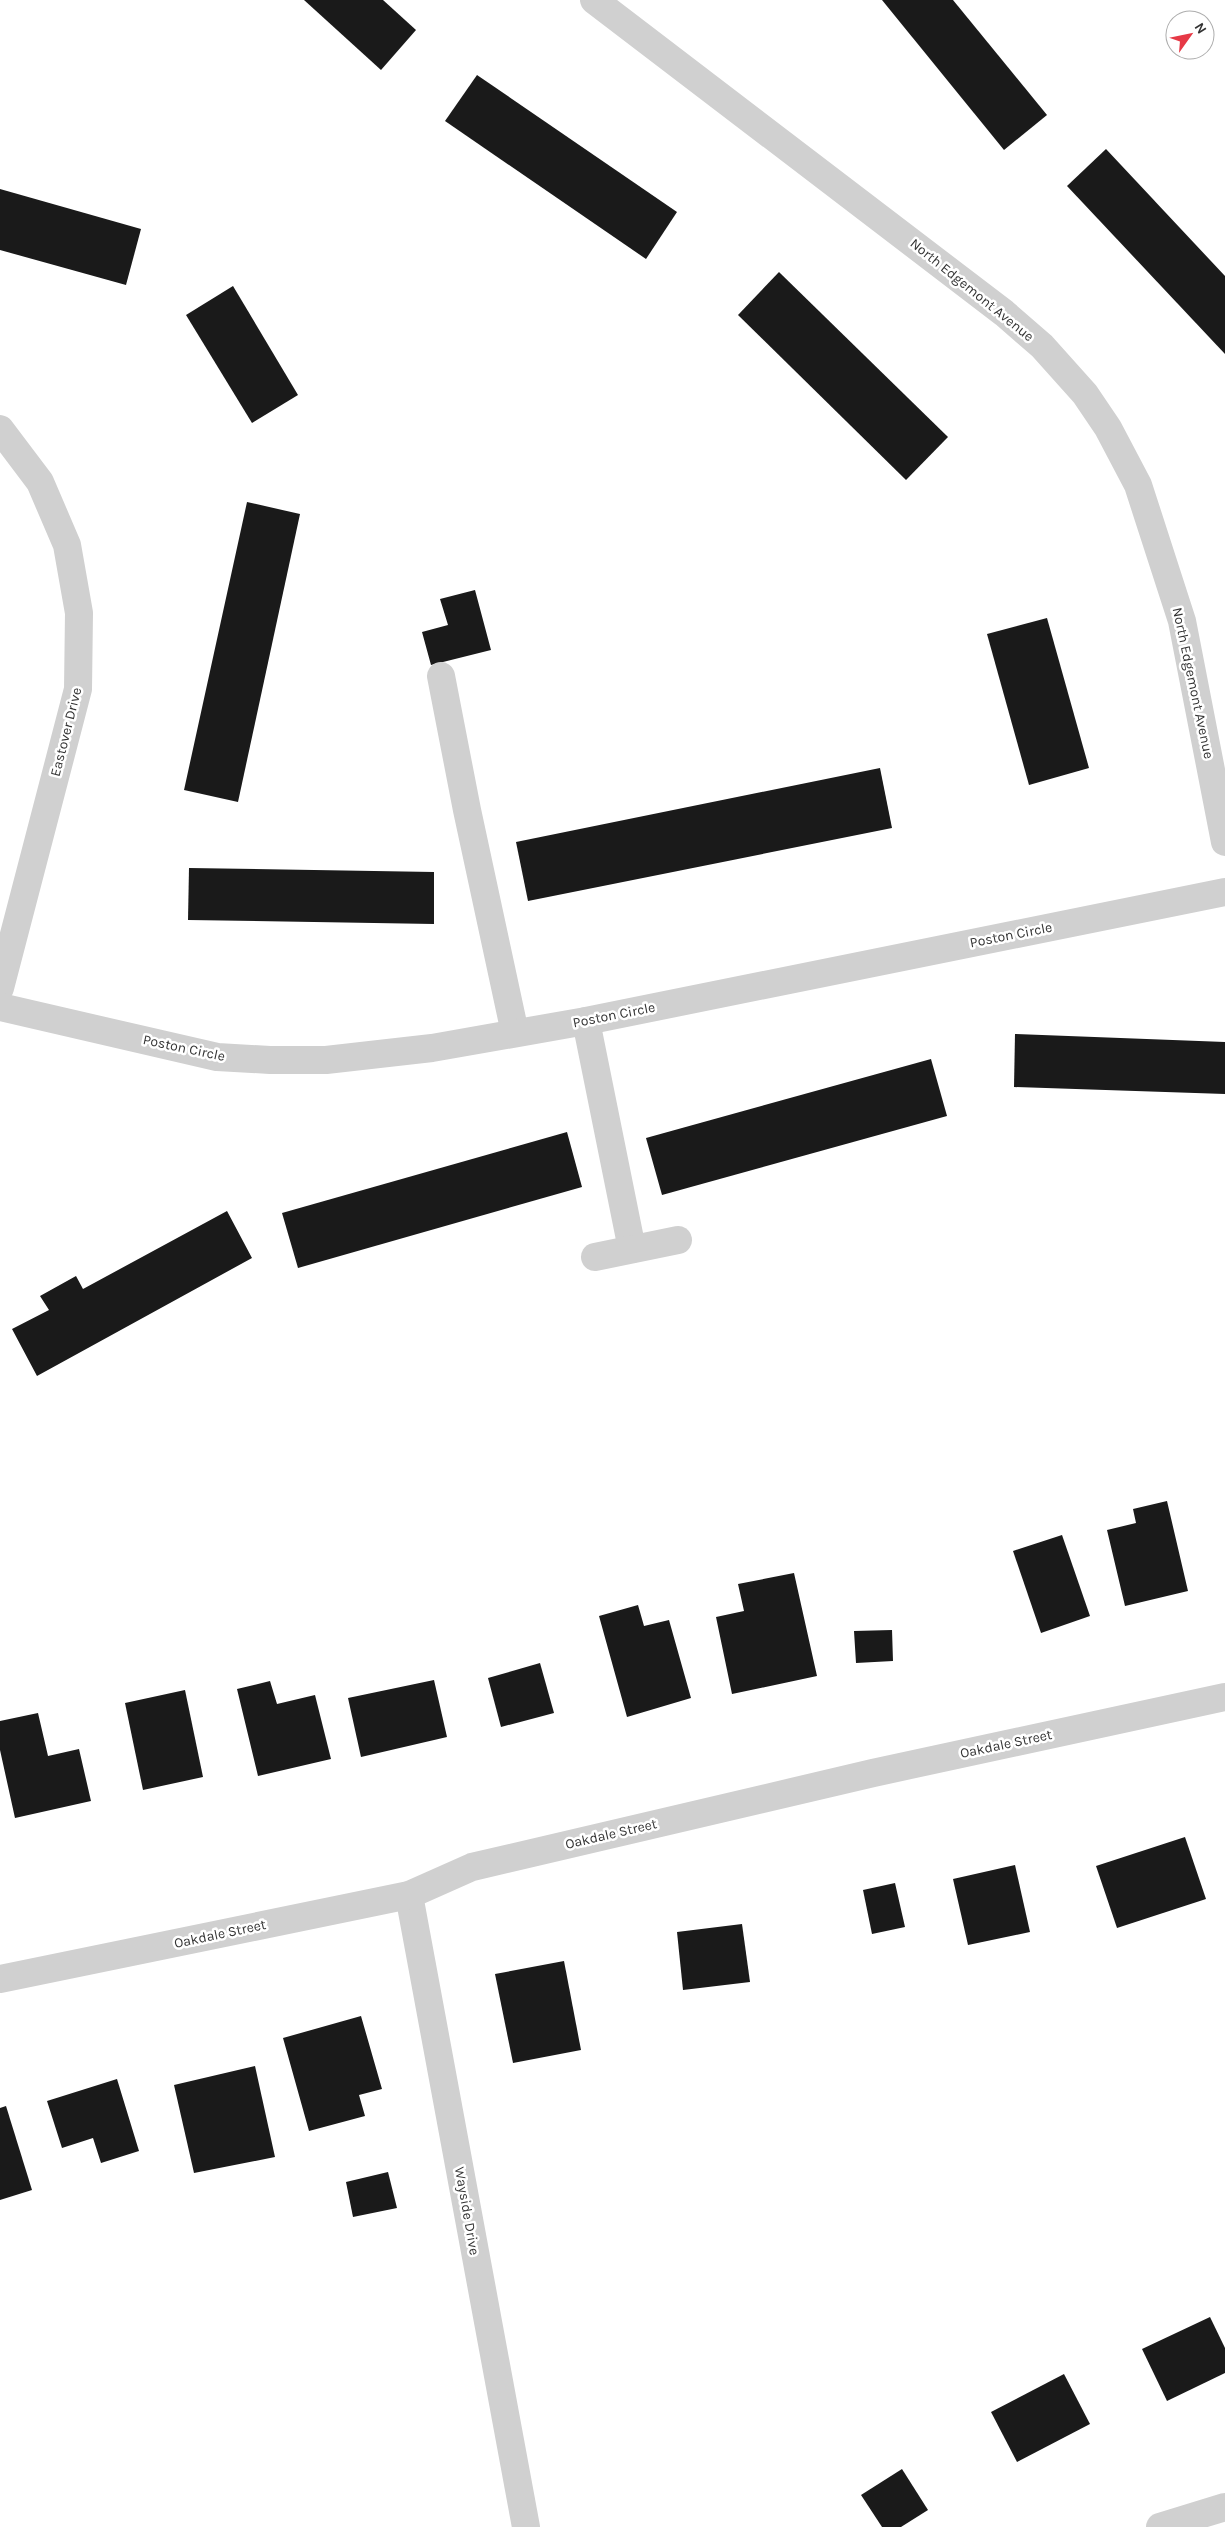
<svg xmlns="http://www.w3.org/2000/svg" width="1225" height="2527" font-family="Karla,sans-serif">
	<rect width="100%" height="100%" fill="#fff"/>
	<g fill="#1a1a1a">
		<path d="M304 0H383L416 30 381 70Z"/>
		<path d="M882 0H953L1047 115 1004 150Z"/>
		<path d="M477 75 677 212 646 259 445 121Z"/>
		<path d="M1106 149 1225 276V354L1067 186Z"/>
		<path d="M0 189 141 229 126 285 0 250Z"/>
		<path d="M779 272 948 437 906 480 738 315Z"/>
		<path d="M233 286 298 395 252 423 186 315Z"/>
		<path d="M247 502 300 514 238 802 184 790Z"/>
		<path d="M475 590 491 650 431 665 422 632 448 625 440 599Z"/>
		<path d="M1047 618 1089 768 1029 785 987 634Z"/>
		<path d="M880 768 892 828 528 901 516 842Z"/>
		<path d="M189 868 434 872V924L188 920Z"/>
		<path d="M1015 1034 1225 1042V1094L1014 1087Z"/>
		<path d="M931 1059 947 1116 662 1195 646 1138Z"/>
		<path d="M567 1132 582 1187 298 1268 282 1213Z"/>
		<path d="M227 1211 252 1258 37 1376 12 1329 49 1310 40 1296 76 1276 83 1289Z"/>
		<path d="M1167 1501 1188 1591 1125 1606 1107 1530 1136 1523 1133 1509Z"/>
		<path d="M1062 1535 1090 1616 1041 1633 1013 1551Z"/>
		<path d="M794 1573 817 1676 732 1694 716 1617 744 1611 738 1584Z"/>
		<path d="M638 1605 644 1626 669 1620 691 1698 627 1717 599 1616Z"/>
		<path d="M892 1630 893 1661 856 1663 854 1631Z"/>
		<path d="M540 1663 554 1713 501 1727 488 1678Z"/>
		<path d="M434 1680 447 1737 361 1757 348 1698Z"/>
		<path d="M270 1681 277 1704 315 1695 331 1759 258 1776 237 1689Z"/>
		<path d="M185 1690 203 1777 143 1790 125 1703Z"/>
		<path d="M38 1713 48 1756 79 1749 91 1801 15 1818 0 1750V1721Z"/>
		<path d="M1185 1837 1206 1899 1117 1928 1096 1866Z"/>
		<path d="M1015 1865 1030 1932 968 1945 953 1879Z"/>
		<path d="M895 1883 905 1927 872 1934 863 1890Z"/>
		<path d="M742 1924 750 1982 683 1990 677 1932Z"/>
		<path d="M564 1961 581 2050 513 2063 495 1974Z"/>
		<path d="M361 2016 382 2089 359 2095 365 2116 309 2131 283 2038Z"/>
		<path d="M255 2066 275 2157 194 2173 174 2085Z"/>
		<path d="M117 2079 139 2151 101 2163 93 2138 62 2148 47 2101Z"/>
		<path d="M6 2106 32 2190 0 2200V2108Z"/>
		<path d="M388 2172 397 2208 353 2217 346 2182Z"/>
		<path d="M1210 2317 1225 2348V2373L1167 2401 1142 2349Z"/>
		<path d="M1064 2374 1090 2424 1017 2462 991 2412Z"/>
		<path d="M902 2469 928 2510 901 2527H882L861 2495Z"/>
	</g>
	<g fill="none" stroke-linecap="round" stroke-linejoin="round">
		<g stroke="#d0d0d0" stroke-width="28">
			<path d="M594 0 1004 313 1042 346 1085 394 1108 428 1138 485 1182 621 1225 842"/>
			<path d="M0 429 40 482 67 545 79 613 78 689 0 988"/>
			<path d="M441 676 467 810 515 1033"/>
			<path d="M0 1007 217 1057 270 1060H326L432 1048 586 1021 1225 892"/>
			<path d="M586 1021 632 1249"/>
			<path d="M595 1257 678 1240"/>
			<path d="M409 1895 526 2527"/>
			<path d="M0 1979 409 1895 472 1867 873 1773 1225 1697"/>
			<path d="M1160 2527 1225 2507"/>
		</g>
	</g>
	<g text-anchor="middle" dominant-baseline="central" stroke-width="5" stroke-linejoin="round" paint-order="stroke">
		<g font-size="14" fill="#333" stroke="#fff">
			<text transform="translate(972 290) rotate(39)">North Edgemont Avenue</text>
			<text transform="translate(1193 683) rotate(78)">North Edgemont Avenue</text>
			<text transform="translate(66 732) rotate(-76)">Eastover Drive</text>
			<text transform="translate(1011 935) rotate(-11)">Poston Circle</text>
			<text transform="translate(614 1015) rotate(-11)">Poston Circle</text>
			<text transform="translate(184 1048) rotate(12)">Poston Circle</text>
			<text transform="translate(1006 1744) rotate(-12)">Oakdale Street</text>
			<text transform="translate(611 1834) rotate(-13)">Oakdale Street</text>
			<text transform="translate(220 1934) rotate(-12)">Oakdale Street</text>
			<text transform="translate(467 2211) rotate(80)">Wayside Drive</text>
		</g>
	</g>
	<g transform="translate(1190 35) rotate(57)"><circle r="24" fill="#ffffff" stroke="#adadad"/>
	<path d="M0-4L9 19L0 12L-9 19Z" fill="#e63946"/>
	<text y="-8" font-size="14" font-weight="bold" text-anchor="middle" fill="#333333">N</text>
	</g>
</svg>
